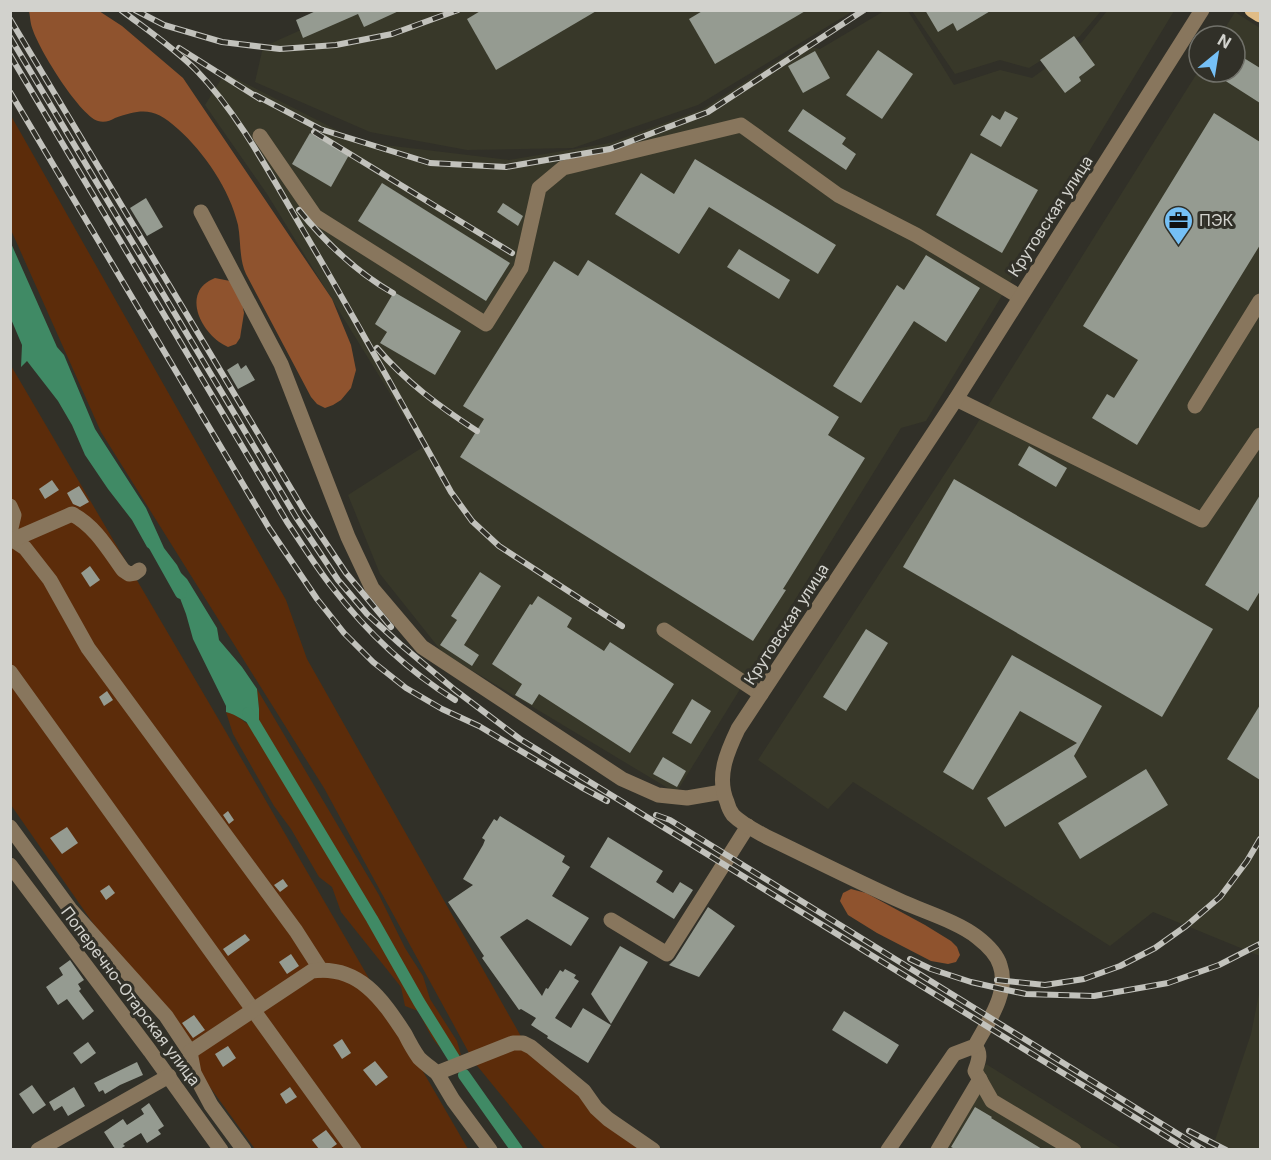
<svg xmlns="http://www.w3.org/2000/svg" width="1271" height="1160" font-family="Inter,sans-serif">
	<rect width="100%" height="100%" fill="#313028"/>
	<g fill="#383829">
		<path d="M343 11H853L698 105 573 148 467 150 370 132 255 82 263 47Z"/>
		<path d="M884 11H908L954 85 1000 70 1032 78 1082 42 1107 11H1174L926 421 901 428 676 793 443 653 380 574 348 495 423 447 267 194 205 105 225 73 360 142 509 160 610 143 703 109 802 45 820 49Z"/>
		<path d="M912 11H1101L1080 36 1029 68 1000 60 955 74Z"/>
		<path d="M1235 12 1260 28V956L1153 912 1110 946 853 782 828 809 758 760 963 446 1199 70V72H1235V36H1220Z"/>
		<path d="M1260 989V1149H1212L1251 1034Z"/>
		<path d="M986 1064 1122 1149 932 1150Z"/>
	</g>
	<g fill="#5c2c0a">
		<path d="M10 114 286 600 307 659 527 1047 653 1149H545L474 1062 324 788 101 432 11 230Z"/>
		<path d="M10 364 219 720 468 1149H255L140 991 11 805Z"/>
		<path d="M257 689 379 895 405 948 423 976 430 999 457 1041 461 1055C435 1055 429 1030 418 1011L405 1006 401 987 341 912 332 887 319 877 291 829 274 806 233 734 226 712 234 714 249 725 259 709Z"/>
	</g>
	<g fill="#8f532e">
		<path d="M29 11H99L122 26 183 78 332 299 351 345 356 370 351 388 341 400 333 405 325 408 317 404 311 397 246 274C239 259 241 241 238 225 230 190 204 152 178 129 155 108 143 108 115 118 110 121 104 123 98 121 79 115 35 44 31 24 30 20 30 15 29 11Z"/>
		<path d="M215 278 230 281 241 297 244 313 240 338 236 344 228 347C202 336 179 292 215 278Z"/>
		<path d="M851 889 866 893 925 925 951 941 957 947 960 955 956 962 948 964 931 961 877 933 848 915 840 901 843 893Z"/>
	</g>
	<path fill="#408a65" d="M10 241 57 347 64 355 95 429 146 508 164 548 177 565 181 573 187 579 217 628 219 640 242 667 257 689 259 709V728C247 724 238 715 226 712V706L193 639 186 614 170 572 163 559 147 547 132 520 108 489 85 455 72 425 58 401 27 361 21 367 22 345 11 319Z"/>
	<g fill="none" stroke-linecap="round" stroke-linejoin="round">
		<g stroke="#408a65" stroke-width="12">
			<path d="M153 543 181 593"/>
			<path d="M248 713 372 919 419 1002 455 1060"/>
			<path d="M464 1075 517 1150"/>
		</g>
	</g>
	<g fill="#959b91">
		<path d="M318 10H401L364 27 358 14 303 38 296 20Z"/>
		<path d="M482 10H598L496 70 467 19Z"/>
		<path d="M704 10H807L715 64 689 19Z"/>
		<path d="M925 10H992L957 31 953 23 938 32Z"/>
		<path d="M1074 36 1095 65 1079 77 1081 81 1065 93 1040 60Z"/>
		<path d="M878 50 913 74 882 119 846 95Z"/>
		<path d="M815 51 830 78 803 93 788 66Z"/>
		<path d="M1239 55 1260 68V103L1224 80 1229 72H1235V62Z"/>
		<path d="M803 109 846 138 842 144 856 154 846 170 788 131Z"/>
		<path d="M1005 111 1018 118 1001 147 980 135 992 115 1000 120Z"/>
		<path d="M1214 113 1260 142V245L1137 445 1092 418 1107 394 1114 398 1138 360 1083 326Z"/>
		<path d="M310 133 349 155 331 187 292 164Z"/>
		<path d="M971 153 1038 190 1002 253 936 215Z"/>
		<path d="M695 159 836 245 818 274 709 207 679 254 615 214 641 173 674 194Z"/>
		<path d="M382 183 510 263 486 301 358 221Z"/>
		<path d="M146 198 163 227 147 236 130 208Z"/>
		<path d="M503 203 523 216 518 226 497 212Z"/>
		<path d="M739 249 790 280 779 299 727 267Z"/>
		<path d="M926 255 980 288 946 342 914 321 861 403 833 386 897 285 904 290Z"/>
		<path d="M588 260 839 417 828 435 865 458 783 589 786 590 753 641 460 457 484 419 463 406 554 261 578 276Z"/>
		<path d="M394 292 461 331 435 375 380 343 387 332 375 324Z"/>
		<path d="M238 363 241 369 246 365 255 380 238 389 227 370Z"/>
		<path d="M1029 446 1067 468 1056 487 1018 465Z"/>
		<path d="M954 479 1213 629 1162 717 903 567Z"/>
		<path d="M52 480 59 490 45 499 39 489Z"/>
		<path d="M79 486 89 502 80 507 73 504 67 493Z"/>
		<path d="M1260 495V591L1248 611 1205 585Z"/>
		<path d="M90 566 100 580 90 587 81 573Z"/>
		<path d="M480 572 501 586 464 645 479 655 472 666 440 645 457 620 451 616Z"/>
		<path d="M538 596 572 618 567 627 604 651 610 642 674 684 630 753 539 694 532 705 515 695 522 684 492 664 530 604 532 605Z"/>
		<path d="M866 629 888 643 846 711 823 697Z"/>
		<path d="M1012 655 1102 706 1074 756 1087 777 1005 827 987 798 1077 743 1020 711 973 790 943 772Z"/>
		<path d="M107 691 113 700 104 706 99 697Z"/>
		<path d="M692 699 711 711 691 744 672 733Z"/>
		<path d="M1260 705V780L1227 759Z"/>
		<path d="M663 757 686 771 677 787 653 774Z"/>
		<path d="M1146 769 1168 805 1080 859 1058 823Z"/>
		<path d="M228 811 234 820 229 824 223 815Z"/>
		<path d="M500 816 565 856 562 862 570 867 552 896 589 918 571 946 527 919 500 937 542 996 546 988 548 989 560 970 563 972 565 969 576 975 574 978 579 981 555 1018 571 1028 583 1008 611 1025 588 1063 547 1038 548 1036 531 1025 536 1018 521 1009 519 1010 482 958 484 956 448 902 473 885 463 879 483 845 485 840 482 838 494 819 497 821Z"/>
		<path d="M67 827 78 843 62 854 50 838Z"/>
		<path d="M608 837 663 871 656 882 673 893 680 882 693 890 674 919 590 867Z"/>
		<path d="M283 879 288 886 280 892 274 885Z"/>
		<path d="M109 885 115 893 106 900 100 891Z"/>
		<path d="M708 907 735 926 699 977 669 965 675 959Z"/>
		<path d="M245 934 250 940 228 956 223 949Z"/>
		<path d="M620 946 648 962 611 1024 591 994Z"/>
		<path d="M291 954 299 966 287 974 279 962Z"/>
		<path d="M70 960 84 980 78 984 81 989 79 991 94 1011 83 1020 67 999 58 1005 46 987 63 975 59 968Z"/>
		<path d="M844 1011 899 1045 887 1064 832 1030Z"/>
		<path d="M194 1015 205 1030 193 1038 182 1023Z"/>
		<path d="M342 1039 351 1053 342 1059 333 1045Z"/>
		<path d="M88 1042 96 1053 81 1064 73 1053Z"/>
		<path d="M228 1046 236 1058 223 1067 215 1054Z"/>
		<path d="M375 1061 388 1077 376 1086 363 1070Z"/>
		<path d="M137 1062 143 1075 120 1085 105 1094 103 1090 99 1092 94 1083Z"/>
		<path d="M32 1085 46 1105 33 1114 19 1094Z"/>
		<path d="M74 1087 85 1106 68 1116 62 1106 54 1111 49 1102Z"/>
		<path d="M290 1087 297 1097 286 1104 280 1094Z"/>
		<path d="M149 1103 164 1126 158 1130 161 1134 147 1143 141 1133 123 1144 125 1146 120 1149H115L104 1132 123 1119 127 1125 144 1114 141 1109Z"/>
		<path d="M975 1107 992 1117 991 1118 1042 1149H955L951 1147Z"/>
		<path d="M326 1130 337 1144 330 1149H319L312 1140Z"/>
	</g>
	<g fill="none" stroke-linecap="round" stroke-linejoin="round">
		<path stroke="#6d6c65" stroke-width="2" stroke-dasharray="1.5 4.5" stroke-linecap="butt" d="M119 985 135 1007"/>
		<g stroke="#88765d" stroke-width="15">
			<path d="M260 136 315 216 486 324 521 268 539 188 563 168 741 125 838 195 916 235 1020 297"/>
			<path d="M201 212 281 364 348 537 372 588 422 647 622 779 658 795 687 798 722 792"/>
			<path d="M956 399 1202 520 1260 435"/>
			<path d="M1195 406 1260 301"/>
			<path d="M10 506 14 515 11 528"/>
			<path d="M13 540 25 548 50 580 88 648 296 931 321 970"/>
			<path d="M10 541 72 514C95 526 108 549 123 570L129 574 135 573 139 570"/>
			<path d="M664 630 761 694"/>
			<path d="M10 672 354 1150"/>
			<path d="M10 827 70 909 166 1016 190 1052 194 1073 211 1105 244 1150"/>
			<path d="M10 865 150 1051 221 1150"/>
			<path d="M611 920 667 954 748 826"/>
			<path d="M975 1046C982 1054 978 1062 975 1071L992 1101 1074 1150"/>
			<path d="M190 1052 312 971C359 965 382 999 405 1034 409 1042 414 1051 419 1058 424 1063 431 1068 437 1073L513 1043H523L531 1047 584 1091 596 1108 608 1119 653 1150"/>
			<path d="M437 1073 453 1100 490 1150"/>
			<path d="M38 1150 169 1076"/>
			<path d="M888 1150 954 1054 975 1046C987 1023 1010 993 1000 965 997 955 986 944 977 937 958 922 925 912 903 902 856 881 811 858 765 836 754 830 742 824 733 815 730 811 728 806 727 802 716 777 727 752 738 729L956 399 1202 10"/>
			<path d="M938 1150 980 1079"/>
		</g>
		<path stroke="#e0bc86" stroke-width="15" d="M1252 10 1260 15"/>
		<defs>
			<g id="rail">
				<path d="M121 10C146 29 174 48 196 70 238 113 270 174 300 225 352 313 401 402 451 492L472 521 499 546 622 626"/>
				<path d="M135 10 164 25 222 42 280 49 336 45 392 34 458 10"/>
				<path d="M10 19 305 512 346 573 391 627"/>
				<path d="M10 37 296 517 338 580 367 614 400 644 455 690 520 739 1188 1150"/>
				<path d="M179 48 260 99"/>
				<path d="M10 55 287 522C302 544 316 567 332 587 366 631 408 671 455 700"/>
				<path d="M10 92 269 528 317 599 344 633 373 662 406 688 442 709 479 726 581 787 607 801"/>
				<path d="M255 95 320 129 430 163 506 167 610 149 708 112 864 10"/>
				<path d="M314 132 512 253"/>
				<path d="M299 210C326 243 356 272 393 293"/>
				<path d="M377 348C406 382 440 407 477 431"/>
				<path d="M656 815 670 820 717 849 1204 1150"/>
				<path d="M910 959 931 969 971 982 1002 989 1026 994 1094 996 1168 983 1219 965 1260 944"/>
				<path d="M997 980 1045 985 1084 979 1120 966 1155 948 1186 926 1220 897 1247 861 1260 839"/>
				<path d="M1189 1131 1226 1150"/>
			</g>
		</defs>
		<use href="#rail" stroke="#c2c2bc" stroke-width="6"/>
		<use href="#rail" stroke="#313028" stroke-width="4" stroke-dasharray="11" stroke-linecap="butt"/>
	</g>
	<defs>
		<symbol id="office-pin" viewBox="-11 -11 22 30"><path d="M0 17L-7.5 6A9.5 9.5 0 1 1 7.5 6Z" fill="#75c0f6" stroke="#313028"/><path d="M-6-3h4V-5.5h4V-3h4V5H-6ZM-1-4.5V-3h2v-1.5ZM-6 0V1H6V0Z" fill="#111"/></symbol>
	</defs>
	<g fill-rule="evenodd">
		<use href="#office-pin" x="1162" y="204" width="33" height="45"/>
	</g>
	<g text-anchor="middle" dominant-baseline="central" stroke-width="6" stroke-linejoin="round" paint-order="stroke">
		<g font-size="16" fill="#d2d2cd" stroke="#313028">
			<text transform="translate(1050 216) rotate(-57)">Крутовская улица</text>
			<text transform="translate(786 624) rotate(-57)">Крутовская улица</text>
			<text transform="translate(131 996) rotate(53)">Поперечно-Отарская улица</text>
		</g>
		<g font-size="16" fill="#d2d2cd" stroke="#313028" text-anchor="start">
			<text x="1199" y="220">ПЭК</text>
		</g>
	</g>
	<rect width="1271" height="1160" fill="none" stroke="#d2d2cd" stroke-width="24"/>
	<g transform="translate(1217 54) rotate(30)"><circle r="28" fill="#313028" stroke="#71716a" stroke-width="1.5"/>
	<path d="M0-4.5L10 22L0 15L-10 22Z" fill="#75c0f6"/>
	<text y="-9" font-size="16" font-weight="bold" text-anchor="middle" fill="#d2d2cd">N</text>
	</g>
</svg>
